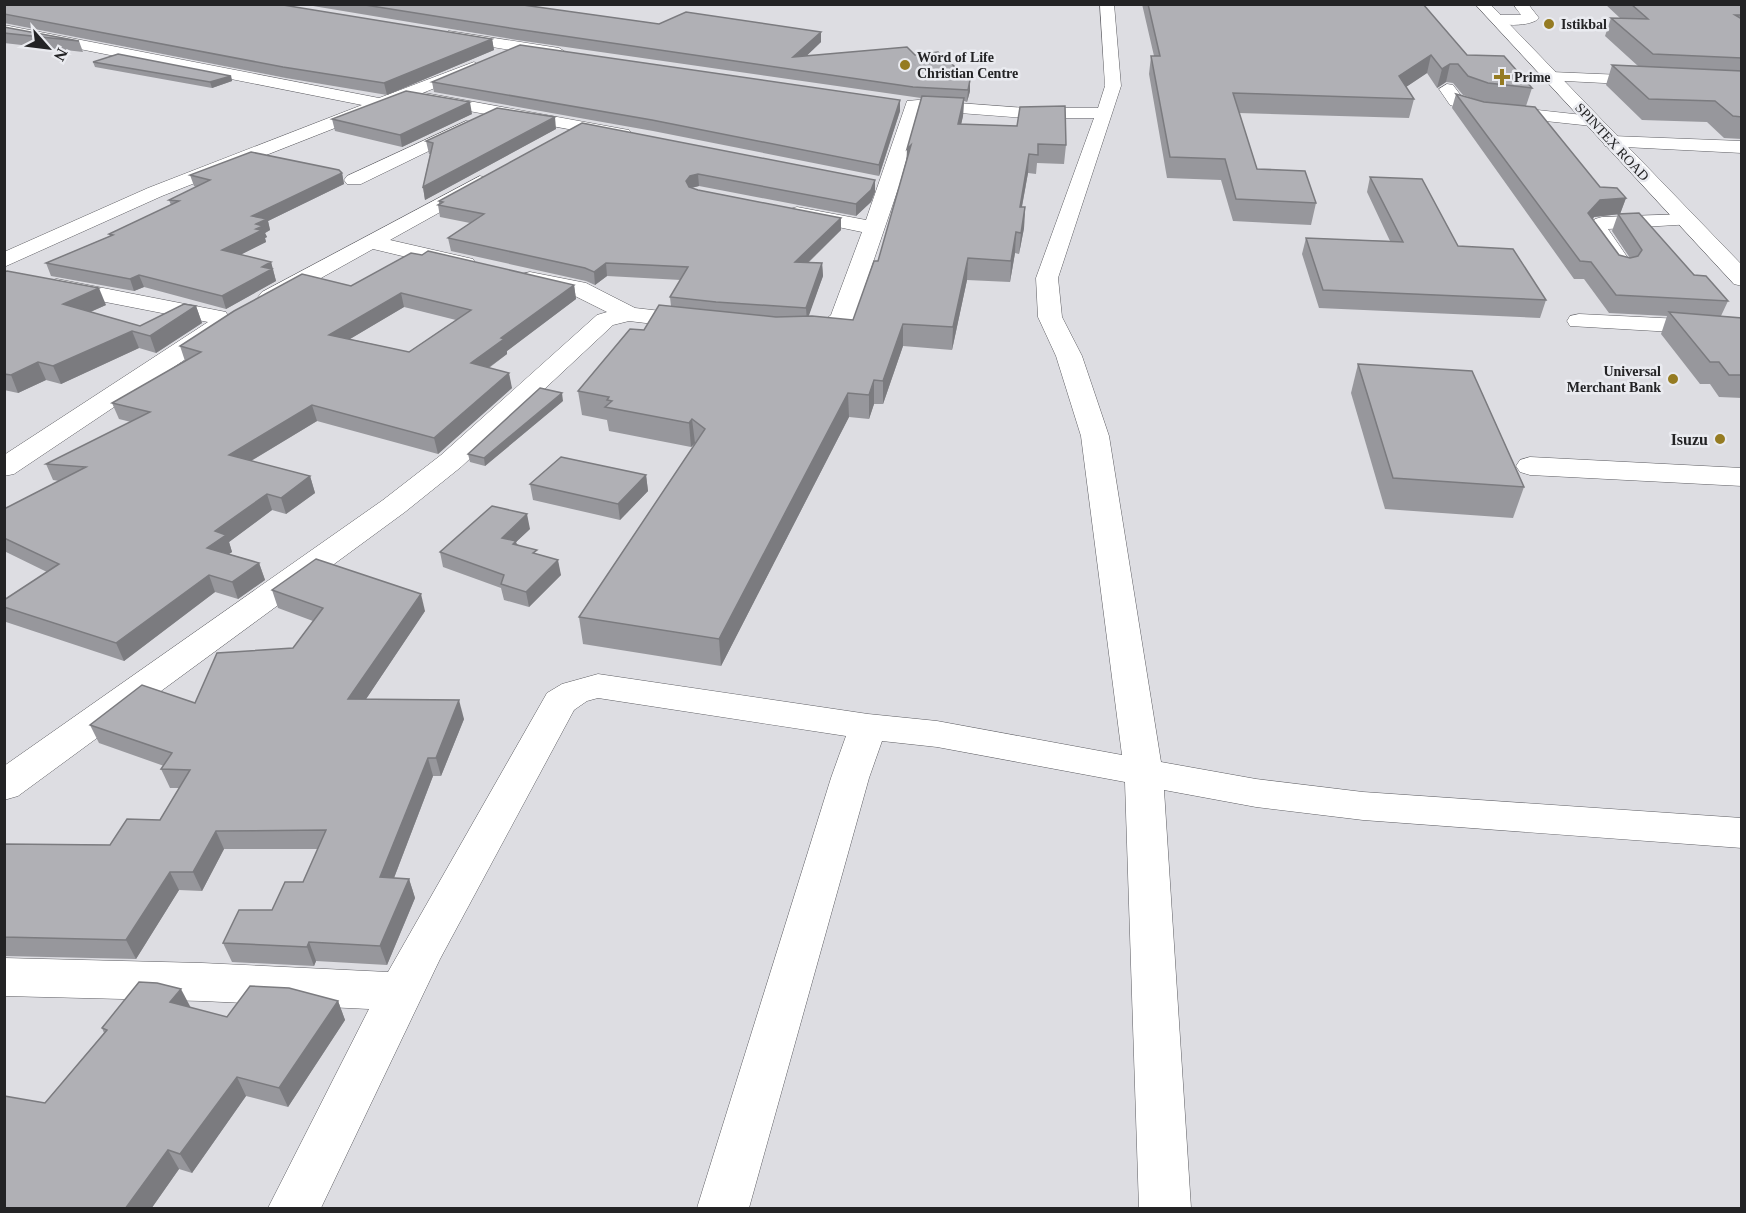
<svg xmlns="http://www.w3.org/2000/svg" width="1746" height="1213" font-family="Georgia,serif">
	<rect width="100%" height="100%" fill="#dddde2"/>
	<g fill="none" stroke-linecap="round" stroke-linejoin="round">
		<defs>
			<g id="minor">
				<path d="M1100 4H1114L1121 86 1058 278 1062 317 1082 356 1109 436 1161 762 1256 779 1363 792 1742 818V848L1363 820 1256 807 1164 790 1191 1208H1139L1125 782 937 747 882 741 869 778 749 1208H697L831 778 846 736 598 698 587 701 574 710 440 959 321 1208H268L369 1009 202 1001 4 996V958L202 963 388 972 547 693 562 684 598 674 868 714 937 721 1122 755 1081 436 1056 356 1038 317 1036 278 1094 118H1026L920 110 899 186 854 318C842 335 809 341 790 336L787 331 790 326 826 319 831 315 862 232 790 217 787 213 790 209 797 207 866 220 907 101 918 100 1026 108H1098L1105 86Z"/>
				<path d="M1513 4H1528L1539 18C1532 27 1497 27 1489 19L1496 15H1521Z"/>
				<path d="M4 25 379 98 474 62 482 67 480 70 420 94 425 93 623 129 629 130 632 134 629 138 623 139 425 103 419 102 416 98 419 95 162 196 4 267V252L148 188 362 105 4 34Z"/>
				<path d="M449 31 559 48 567 53 559 58 444 39 441 36Z"/>
				<path d="M1551 72 1742 80V90L1545 80 1543 77Z"/>
				<path d="M1447 84 1453 85 1462 97 1482 104 1592 116 1598 117 1601 121 1598 125 1592 126 1480 114 1450 105 1439 89Z"/>
				<path d="M466 121 472 122 475 126 472 130 361 184H347L344 180 347 176Z"/>
				<path d="M1612 136 1742 141V153L1605 146 1603 142 1605 138Z"/>
				<path d="M480 176 487 178 490 182 487 186 390 240 473 259 476 264 473 269 465 271 373 249 278 302 270 304 262 302 258 297 262 292Z"/>
				<path d="M1686 214 1693 216 1696 220 1693 224 1608 229 1630 261 1627 266 1619 268 1611 266 1585 230 1595 219 1602 217Z"/>
				<path d="M530 272 586 283 635 308 696 315 705 317 708 322 705 327 696 329 629 321 613 325 461 467 405 512 18 796 4 800V766L383 500 441 455 597 315 607 312 571 294 522 284 519 279 522 274Z"/>
				<path d="M57 279 226 312 232 325 229 330 14 474 4 476V455L208 322 49 291 46 286 49 281Z"/>
				<path d="M1579 314 1742 322V336L1570 326 1567 321 1570 316Z"/>
				<path d="M1530 457 1742 468V486L1530 475 1520 472 1516 466 1520 460Z"/>
			</g>
			<path id="major" d="M1475 4H1490L1742 265V286L1734 284Z"/>
		</defs>
		<use href="#minor" stroke="#5d5d62" stroke-width="1"/>
		<use href="#major" stroke="#5d5d62" stroke-width="1"/>
		<use href="#minor" fill="#fff" fill-rule="evenodd"/>
		<use href="#major" fill="#fff" fill-rule="evenodd"/>
	</g>
	<g fill="#97979c" fill-rule="evenodd">
		<path d="M4 4 492 39 494 50 387 95 286 78 4 23Z"/>
		<path d="M301 4H516L659 24 821 42 806 56 915 55 970 91 967 102 964 101 963 116 961 124 1066 145 1064 164 1037 163 1036 174 1028 173 1022 207H1025L1024 228 1019 254 1015 253 1010 282 967 280 952 350 903 346 883 404H874L869 419 849 417 721 666 583 644 579 617 695 444 691 447 609 431 607 420 582 415 578 391 671 306 670 297 681 280 607 276 595 285 586 281 451 251 448 238 470 223 440 217 438 205 439 204V201L582 123 875 192 871 202 856 216 699 186 691 188 698 190 841 218V230L808 263H822L823 276 808 316 853 320 878 261 907 160V149L921 98 517 40Z"/>
		<path d="M1142 4H1423L1467 55 1532 88 1526 106 1600 187 1626 198 1620 214 1594 217 1593 219 1619 255 1630 258 1612 231 1618 214 1728 301 1721 316 1742 318V398L1719 397 1710 384H1700L1661 334 1667 316 1609 313 1584 279H1574L1452 108 1456 94 1474 99 1463 95 1453 83 1446 82 1437 88 1427 73 1406 87 1414 99 1409 118 1239 113 1257 169 1316 203 1311 225 1233 221 1221 180 1167 178 1149 74 1151 56H1154Z"/>
		<path d="M1605 4H1742V139L1724 138 1707 122 1642 120 1606 85 1612 65 1638 66 1605 36 1611 18H1620Z"/>
		<path d="M4 27 79 41 83 52 4 43Z"/>
		<path d="M93 62 231 76 232 81 212 88 95 67Z"/>
		<path d="M432 82 900 111 879 176 653 131 434 92Z"/>
		<path d="M472 114 402 147 335 131 332 119Z"/>
		<path d="M556 129 425 200 423 187 430 154H429L426 141Z"/>
		<path d="M342 173 344 184 268 221 270 230 265 233 267 237 265 238 266 242 240 255 271 262 276 281 226 309 144 287 134 291 51 276 46 263 110 236 109 234 171 205 169 200 196 187 194 186 190 175Z"/>
		<path d="M1370 177 1458 246 1546 300 1540 318 1319 308 1302 254 1306 238 1390 241 1367 192Z"/>
		<path d="M4 272 106 305 90 312 140 326 196 306 202 323 156 353 139 348 61 384 46 380 18 393 4 390Z"/>
		<path d="M574 285 576 299 507 351V354L489 368 512 388 438 454 317 421 251 461 310 476 315 493 286 514 272 510 229 542 232 552 229 554 259 563 265 580 238 599 215 592 124 661 6 622 4 620V600L47 572 4 551V509L59 481 53 480 46 464 131 422 119 419 112 403 185 361 180 346 351 286ZM404 307 456 320 409 352 350 339Z"/>
		<path d="M1358 364 1524 487 1513 518 1385 509 1351 393Z"/>
		<path d="M563 401 485 466 470 462 468 454Z"/>
		<path d="M646 475 648 491 620 520 533 500 530 484Z"/>
		<path d="M530 529 516 542 517 544 538 555 561 575 529 607 504 600 501 588 443 567 440 552Z"/>
		<path d="M272 590 425 611 366 699 464 719 441 776H433L394 878 409 879 415 898 387 965 316 961 314 966 232 962 223 943 272 910 303 882 318 849H224L202 891 179 890 136 959 4 956V844L110 845 160 820 180 788H170L161 769 164 766 99 743 90 725 195 703 293 648 313 621 278 608Z"/>
		<path d="M338 1001 345 1020 288 1107 246 1096 192 1173 179 1169 151 1209H4L45 1103 104 1033 102 1028 191 1008 227 1017Z"/>
	</g>
	<g fill="#7b7b7f">
		<path d="M821 32V42L794 68 793 57Z"/>
		<path d="M492 39 494 50 387 95 384 83Z"/>
		<path d="M1431 55 1427 73 1394 95 1399 76Z"/>
		<path d="M1450 64 1446 82 1437 88 1442 69Z"/>
		<path d="M231 76 232 81 212 88 210 82Z"/>
		<path d="M970 80V91L967 102 968 90Z"/>
		<path d="M964 98 963 116 957 143 958 124Z"/>
		<path d="M900 100V111L879 176V165Z"/>
		<path d="M470 102 472 114 402 147 400 135Z"/>
		<path d="M555 117 556 129 425 200 423 187Z"/>
		<path d="M911 145 906 168 907 149Z"/>
		<path d="M1029 154 1028 173 1018 227 1020 207Z"/>
		<path d="M342 173 344 184 268 221 270 230 265 233 267 237 265 238 266 242 226 262 222 250 252 216Z"/>
		<path d="M698 174 699 186 691 188 687 193 686 181 690 176Z"/>
		<path d="M875 180V192L871 202 856 216V204Z"/>
		<path d="M1626 198 1620 214 1594 217 1583 230 1588 213 1600 200Z"/>
		<path d="M1025 207 1024 228 1019 254 1021 233Z"/>
		<path d="M841 218V230L795 275V262Z"/>
		<path d="M1016 232 1015 253 1010 282 1011 261Z"/>
		<path d="M968 258 967 280 952 350 953 327Z"/>
		<path d="M271 262 276 281 226 309 222 296 262 267Z"/>
		<path d="M606 263 607 276 595 285 594 272Z"/>
		<path d="M822 263 823 276 807 321 806 308Z"/>
		<path d="M139 275 144 287 134 291 130 279Z"/>
		<path d="M574 285 576 299 507 351V354L474 378 471 363 501 338Z"/>
		<path d="M99 288 106 305 70 321 63 304Z"/>
		<path d="M401 293 404 307 333 349 329 335Z"/>
		<path d="M196 306 202 323 156 353 150 336Z"/>
		<path d="M903 324V346L883 404V381Z"/>
		<path d="M132 331 139 348 61 384 53 366Z"/>
		<path d="M38 362 46 380 18 393 11 375Z"/>
		<path d="M509 373 512 388 438 454 434 438Z"/>
		<path d="M874 380V404L869 419V395Z"/>
		<path d="M562 393 563 401 485 466 484 458Z"/>
		<path d="M848 393 849 417 721 666 719 639Z"/>
		<path d="M312 405 317 421 234 471 229 455Z"/>
		<path d="M692 419 695 443 691 447 689 423Z"/>
		<path d="M646 475 648 491 620 520 618 504Z"/>
		<path d="M310 476 315 493 286 514 281 498Z"/>
		<path d="M267 494 272 510 229 542 232 552 213 564 207 548 215 531Z"/>
		<path d="M527 514 530 529 516 542 519 556 502 538Z"/>
		<path d="M558 560 561 575 529 607 526 592Z"/>
		<path d="M259 563 265 580 238 599 232 582Z"/>
		<path d="M209 575 215 592 124 661 116 643Z"/>
		<path d="M421 594 425 611 354 717 348 699Z"/>
		<path d="M459 700 464 719 441 776 436 758Z"/>
		<path d="M428 758 433 776 387 896 380 877Z"/>
		<path d="M216 831 224 849 202 891 193 872Z"/>
		<path d="M170 872 179 890 136 959 126 940Z"/>
		<path d="M409 879 415 898 387 965 380 946Z"/>
		<path d="M309 942 316 961 314 966 307 947Z"/>
		<path d="M181 989 191 1008 170 1002Z"/>
		<path d="M338 1001 345 1020 288 1107 279 1088Z"/>
		<path d="M237 1077 246 1096 192 1173 180 1154Z"/>
		<path d="M168 1150 179 1169 151 1209H125Z"/>
	</g>
	<g fill="#b0b0b5" stroke="#7b7b7f" stroke-width="1.5" fill-rule="evenodd">
		<path d="M4 4H277L492 39 384 83 283 67 4 14Z"/>
		<path d="M359 4H516L659 24 686 12 821 32 793 57 907 47 915 55 938 52 970 80 968 90 913 87 516 29Z"/>
		<path d="M1148 4H1423L1467 55 1504 56 1532 88 1488 83 1468 76 1458 64H1450L1442 69 1431 55 1399 76 1414 99 1233 93 1257 169 1305 171 1316 203 1236 199 1225 159 1170 157 1151 56H1160Z"/>
		<path d="M1631 4H1742V15H1735L1742 19V58L1653 54 1611 18 1648 19Z"/>
		<path d="M4 27 79 41 4 33Z"/>
		<path d="M520 45 900 100 879 165 652 120 432 82Z"/>
		<path d="M118 54 231 76 210 82 93 62Z"/>
		<path d="M1612 65 1742 71V117L1733 116 1715 101 1649 99Z"/>
		<path d="M406 91 470 102 400 135 332 119Z"/>
		<path d="M1456 94 1484 102 1535 107 1600 187 1617 188 1626 198 1600 200 1588 213 1619 255 1630 258 1638 256 1642 250 1618 214 1639 213 1694 275 1706 276 1728 301 1616 295 1591 262 1580 261Z"/>
		<path d="M922 96 964 98 958 124 1017 126 1020 107 1065 106 1066 145 1038 144V155L1029 154 1020 207H1025L1021 233 1016 232 1011 261 968 258 953 327 903 324 883 381 874 380 869 395 848 393 719 639 579 617 705 429 692 419 689 423 605 407 612 401 607 400 609 397 578 391 630 329 644 330 659 305 776 317 812 316 853 320 874 261H878L911 145 907 149Z"/>
		<path d="M497 108 555 117 423 187 433 143 426 141Z"/>
		<path d="M582 123 875 180 871 190 856 204 698 174 690 176 686 181 689 187 698 190 841 218 795 262 822 263 806 308 716 302 670 297 688 267 606 263 594 272 585 268 448 238 484 214 438 205 443 202 439 201Z"/>
		<path d="M251 152 339 170 342 173 252 216 267 219 256 224 263 226 256 229 262 230 222 250 271 262 262 267 272 269 222 296 139 275 130 279 46 263 113 235 109 234 179 201 169 200 210 180 190 175Z"/>
		<path d="M1370 177 1422 179 1458 246 1513 249 1546 300 1323 290 1306 238 1403 242Z"/>
		<path d="M428 251 574 285 501 338 504 339 471 363 509 373 434 438 312 405 229 455 310 476 281 498 267 494 215 531 226 535 207 548 259 563 232 582 209 575 116 643 4 607V600L59 564 4 538V509L86 467 46 464 150 412 112 403 201 352 180 346 234 311 302 274 351 286 411 253 422 255ZM401 293 471 310 409 352 329 335Z"/>
		<path d="M7 271 99 288 63 304 140 326 184 304 196 306 150 336 132 331 53 366 38 362 11 375 4 374V272Z"/>
		<path d="M1669 312 1742 318V375H1729L1719 362H1710Z"/>
		<path d="M1358 364 1472 371 1524 487 1393 478Z"/>
		<path d="M540 388 562 393 484 458 468 454Z"/>
		<path d="M561 457 646 475 618 504 530 484Z"/>
		<path d="M492 506 527 514 502 538 516 541 513 544 537 550 533 553 558 560 526 592 501 584 504 575 440 552Z"/>
		<path d="M316 559 421 594 348 699 459 700 436 758H428L380 877 409 879 380 946 309 942 307 947 223 943 239 910H272L285 882H303L326 830 216 831 193 872H170L126 940 4 937V844L110 845 127 819 160 820 190 770 161 769 172 753 90 725 142 685 195 703 217 653 293 648 323 608 272 590Z"/>
		<path d="M139 982 157 983 181 989 170 1002 227 1017 250 986 289 988 338 1001 279 1088 237 1077 180 1154 168 1150 125 1209H4V1096L45 1103 107 1030 102 1028Z"/>
	</g>
	<g fill="#957b22" stroke="#eaebf0" stroke-width="2">
		<circle cx="1549" cy="24" r="6"/>
		<circle cx="905" cy="65" r="6"/>
		<path d="M1499 68h6v6h6v6h-6v6h-6v-6h-6v-6h6z"/>
		<circle cx="1673" cy="379" r="6"/>
		<circle cx="1720" cy="439" r="6"/>
	</g>
	<g text-anchor="middle" dominant-baseline="central" stroke-width="5" stroke-linejoin="round" paint-order="stroke">
		<g font-size="14" font-weight="bold" fill="#232325" stroke="#eaebf0" text-anchor="start">
			<text x="1561" y="24">Istikbal</text>
			<text x="917" y="57">Word of Life<tspan x="917" dy="16">Christian Centre</tspan></text>
			<text x="1514" y="77">Prime</text>
			<text x="1661" y="371" text-anchor="end">Universal<tspan x="1661" dy="16">Merchant Bank</tspan></text>
		</g>
		<g font-size="14" fill="#232325" stroke="#eaebf0">
			<text transform="translate(1612 142) rotate(47)">SPINTEX ROAD</text>
		</g>
		<g font-size="16" font-weight="bold" fill="#232325" stroke="#eaebf0" text-anchor="end">
			<text x="1708" y="439">Isuzu</text>
		</g>
	</g>
	<rect width="1746" height="1213" fill="none" stroke="#232325" stroke-width="12"/>
	<g transform="translate(48 48) rotate(118)" stroke="#eaebf0" stroke-width="4.5" paint-order="stroke">
	<path d="M0-4.5L10 22L0 15L-10 22Z" fill="#232325"/>
	<text y="-9" font-size="16" font-weight="bold" text-anchor="middle" fill="#232325">N</text>
	</g>
</svg>
